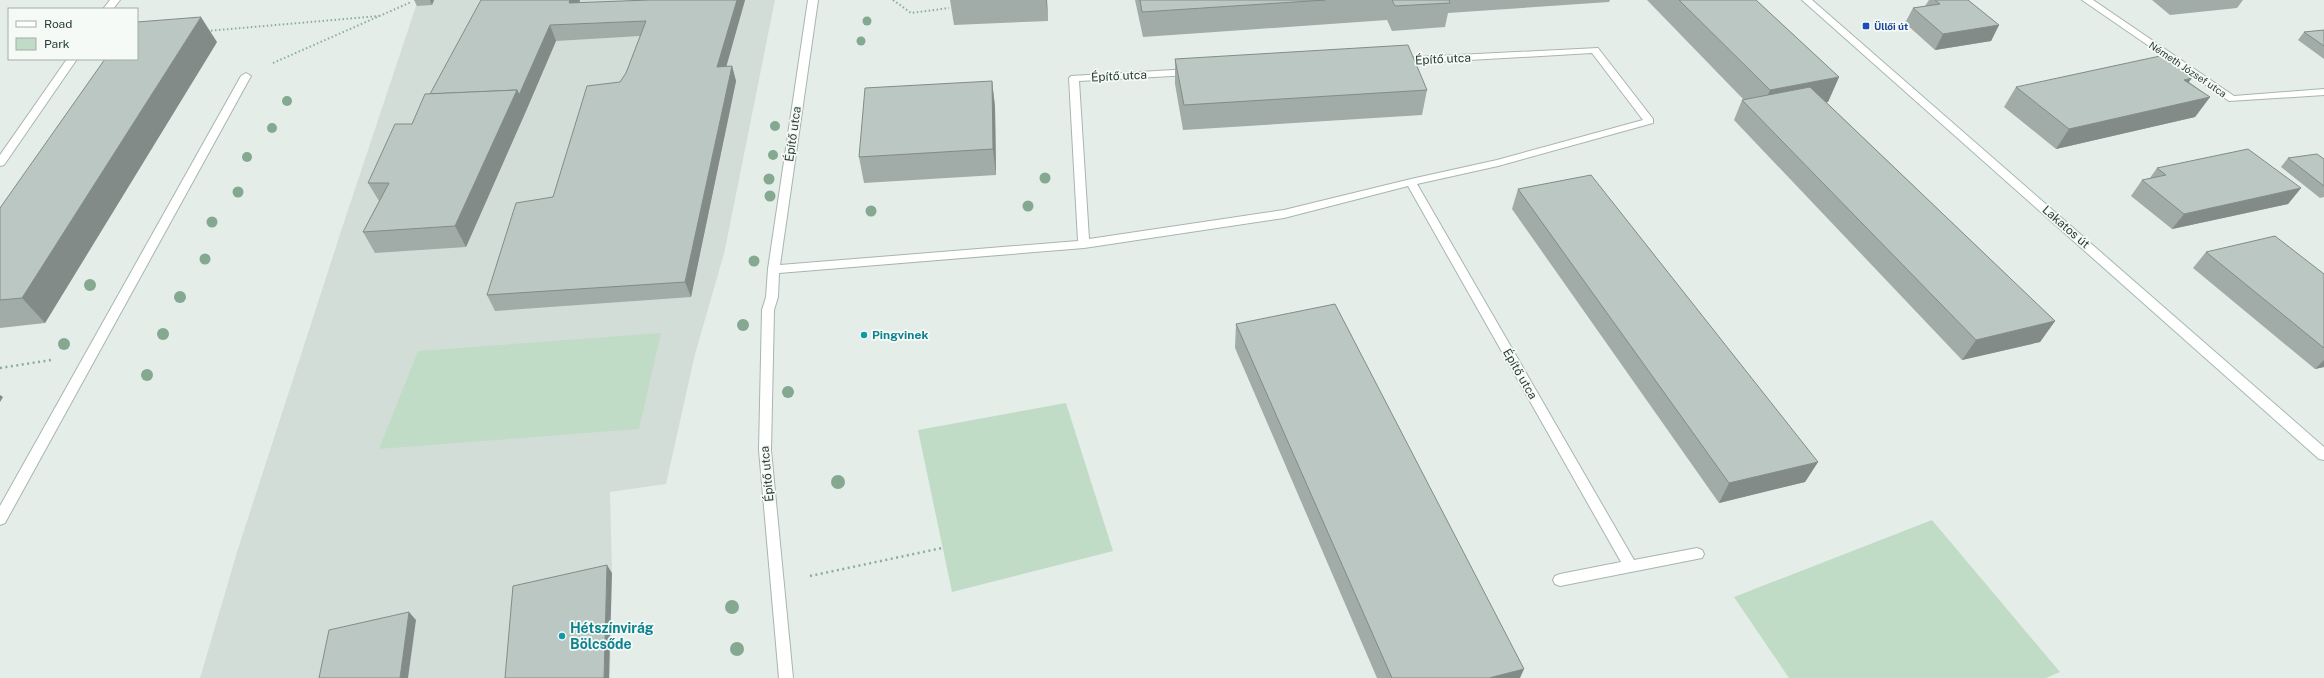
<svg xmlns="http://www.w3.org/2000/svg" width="2324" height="678" font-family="'Public Sans',sans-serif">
	<rect width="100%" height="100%" fill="#e5ede9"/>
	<path fill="#d3ddd8" d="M418 0H775L724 254 695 354 666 484 610 492 612 573 610 678H200L237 552 344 222Z"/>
	<g fill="#c0dcc6">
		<path d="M661 333 639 429 379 449 418 351Z"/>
		<path d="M1066 403 1113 551 952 592 918 430Z"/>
		<path d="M1932 520 2060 672 2046 678H1789L1734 597Z"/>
	</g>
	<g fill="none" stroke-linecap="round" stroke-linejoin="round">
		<defs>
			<path id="lane" d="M246 73 251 76 5 523 0 525V506L241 76Z"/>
			<g id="street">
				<path d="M110 0H120L113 9H103Z"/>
				<path d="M808 0H818L780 265 1078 241 1069 78 1071 76 1191 69 1196 72 1191 75 1079 81 1089 239 1284 210 1411 179 1497 160 1643 120 1592 53 1399 64 1394 61 1399 58 1598 48 1653 119V123L1498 166 1417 184 1634 560 1697 548 1702 550 1704 554 1702 558 1560 586 1555 584 1553 580 1555 576 1560 574 1621 562 1408 186 1284 218 1084 248 779 273 778 297 774 310 771 450 793 678H779L759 450 762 310 766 297 768 269Z"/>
				<path d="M2082 0H2093L2234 96 2324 89V95L2229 101Z"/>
				<path d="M67 59H77L4 165 0 166V155Z"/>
			</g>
			<path id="secondary" d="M1802 0H1812L2324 447V460L2319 459Z"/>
		</defs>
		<use href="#lane" stroke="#a8b5af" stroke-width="2"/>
		<use href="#street" stroke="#a8b5af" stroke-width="2"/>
		<use href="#secondary" stroke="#a4b8b0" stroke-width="2"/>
		<g stroke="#89ad9f" stroke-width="2" stroke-dasharray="1.5 2.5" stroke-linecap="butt">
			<path d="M893 0 911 13 949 8"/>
			<path d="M207 31 379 16"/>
			<path d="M273 63 409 3 410 0"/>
		</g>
		<g stroke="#89ad9f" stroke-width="2.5" stroke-dasharray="2 3.5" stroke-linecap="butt">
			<path d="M0 368 51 360"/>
			<path d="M810 576 942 548"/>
		</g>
		<use href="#lane" fill="#fff" fill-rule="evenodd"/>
		<use href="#street" fill="#fff" fill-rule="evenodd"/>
		<use href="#secondary" fill="#fff" fill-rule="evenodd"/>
	</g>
	<g fill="#84a890">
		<circle cx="867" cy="21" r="4.5"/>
		<circle cx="861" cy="41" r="4.5"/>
		<circle cx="287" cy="101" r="5"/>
		<circle cx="775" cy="126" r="5"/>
		<circle cx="272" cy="128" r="5"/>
		<circle cx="773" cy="155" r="5"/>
		<circle cx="247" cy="157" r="5"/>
		<circle cx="1045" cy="178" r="5.5"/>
		<circle cx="769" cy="179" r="5.5"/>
		<circle cx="238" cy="192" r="5.5"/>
		<circle cx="770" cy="196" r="5.5"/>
		<circle cx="1028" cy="206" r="5.5"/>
		<circle cx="871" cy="211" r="5.5"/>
		<circle cx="212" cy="222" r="5.5"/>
		<circle cx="205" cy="259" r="5.5"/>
		<circle cx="754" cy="261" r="5.5"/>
		<circle cx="90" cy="285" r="6"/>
		<circle cx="180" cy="297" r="6"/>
		<circle cx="743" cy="325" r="6"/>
		<circle cx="163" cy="334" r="6"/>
		<circle cx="64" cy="344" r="6"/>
		<circle cx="147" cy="375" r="6"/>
		<circle cx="788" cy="392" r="6"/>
		<circle cx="838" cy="482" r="7"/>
		<circle cx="732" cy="607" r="7"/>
		<circle cx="737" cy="649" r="7"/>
	</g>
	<g fill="#a1aba7">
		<path d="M414 0H434L432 5 417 6Z"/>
		<path d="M580 0 579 3 649 0H745L726 66H732L736 81 691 297 495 311 487 295 553 197 620 82 626 73 640 36 556 41 526 111 466 247 375 253 363 232 379 201 368 183 412 124 430 94Z"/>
		<path d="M950 0H1047L1048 21 954 25Z"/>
		<path d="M1135 0H1610L1609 2 1448 13 1445 27 1392 31 1387 20 1143 37Z"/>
		<path d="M1647 0H1756L1839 77 1828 102H1826L2055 321 2040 342 1962 360 1734 120 1742 100H1744Z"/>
		<path d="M1929 0H1968L1999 25 1991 41 1935 50 1905 23 1913 8 1925 6Z"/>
		<path d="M2152 0H2243L2237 8 2170 15Z"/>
		<path d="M2324 30V59L2298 40 2304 32Z"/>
		<path d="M217 42 45 323 0 328V208Z"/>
		<path d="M1175 59 1427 90 1422 115 1183 130 1175 84Z"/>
		<path d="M992 81 995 107 996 175 864 183 859 157Z"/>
		<path d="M2189 82 2210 97 2195 117 2056 149 2004 107 2016 87Z"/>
		<path d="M2288 158 2324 159V197L2320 198 2281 167Z"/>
		<path d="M2157 168 2301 188 2288 204 2172 229 2131 196 2142 180 2150 178Z"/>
		<path d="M1518 189 1818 462 1805 482 1719 503 1512 209Z"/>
		<path d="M2206 252 2324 274V367L2315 369 2193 268Z"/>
		<path d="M1236 324 1520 678H1377L1235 348Z"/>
	</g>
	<g fill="#838b88">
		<path d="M430 0H434L432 5Z"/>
		<path d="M570 0H580L575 18 569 3Z"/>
		<path d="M737 0H745L722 82 717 67Z"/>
		<path d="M1046 0H1047L1048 21Z"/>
		<path d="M201 17 217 42 45 323 22 298Z"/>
		<path d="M550 25 556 41 526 111 466 247 455 226 517 90Z"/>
		<path d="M1999 25 1991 41 1935 50 1943 34Z"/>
		<path d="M732 66 736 81 691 297 685 282Z"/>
		<path d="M1839 77 1828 102 1759 115 1770 90Z"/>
		<path d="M2192 78 2177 98 2184 80Z"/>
		<path d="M992 81 995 107 996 175 993 149Z"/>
		<path d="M2210 97 2195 117 2056 149 2069 129Z"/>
		<path d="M2301 188 2288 204 2172 229 2184 214Z"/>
		<path d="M2055 321 2040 342 1962 360 1976 340Z"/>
		<path d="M2324 360V367L2315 369Z"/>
		<path d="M0 395 3 397 0 402Z"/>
		<path d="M1818 462 1805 482 1719 503 1729 483Z"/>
		<path d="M607 565 612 573 609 678H604Z"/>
		<path d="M409 612 416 620 408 678H400Z"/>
		<path d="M1524 669 1520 678H1489Z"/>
	</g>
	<g fill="#bbc7c2" stroke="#838b88">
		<path d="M481 0H570L569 3 649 0H737L717 67 732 66 685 282 487 295 516 203 553 197 587 86 620 82 626 73 646 21 550 25 519 95 517 90 430 94Z"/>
		<path d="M1140 0H1325L1142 12Z"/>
		<path d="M1392 0H1449L1450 3 1395 6Z"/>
		<path d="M1679 0H1756L1839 77 1770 90Z"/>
		<path d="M1935 0H1968L1999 25 1943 34 1913 8 1940 4Z"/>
		<path d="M201 17 22 298 0 300V208L105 59H137V22Z"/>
		<path d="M2324 30V46L2304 32Z"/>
		<path d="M1408 45 1427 90 1184 105 1175 59Z"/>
		<path d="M2160 56 2192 78 2184 80 2210 97 2069 129 2016 87Z"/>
		<path d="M992 81 993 149 859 157 865 88Z"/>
		<path d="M1810 87 2055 321 1976 340 1742 100Z"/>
		<path d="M517 90 455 226 363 232 389 183H368L395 124H412L425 94Z"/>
		<path d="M2248 149 2301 188 2184 214 2142 180 2166 175 2157 168Z"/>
		<path d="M2317 154 2324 159V186L2288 158Z"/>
		<path d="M1591 175 1818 462 1729 483 1518 189Z"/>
		<path d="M2275 236 2324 274V348L2206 252Z"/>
		<path d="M1335 304 1524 669 1489 678H1392L1236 324Z"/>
		<path d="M607 565 604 678H505L513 586Z"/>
		<path d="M409 612 400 678H319L329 630Z"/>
	</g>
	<rect fill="#1a4fb4" stroke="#f6faf7" stroke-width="1.5" x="1862" y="22" width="8" height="8" rx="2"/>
	<g fill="#0f9aa8" stroke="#f6faf7" stroke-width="1.5">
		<circle cx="864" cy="335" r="4"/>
		<circle cx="562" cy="636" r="4"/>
	</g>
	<g text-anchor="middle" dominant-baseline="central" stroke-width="3.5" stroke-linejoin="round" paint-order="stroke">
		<g font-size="10" font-weight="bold" fill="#164399" stroke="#f6faf7" text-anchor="start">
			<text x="1874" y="26">Üllői út</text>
		</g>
		<g font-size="10" fill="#263d35" stroke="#f6faf7">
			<text transform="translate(2188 69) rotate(34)">Németh József utca</text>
		</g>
		<g font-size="12" fill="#263d35" stroke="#f6faf7">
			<text transform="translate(1443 59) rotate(-3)">Építő utca</text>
			<text transform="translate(1119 76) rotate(-3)">Építő utca</text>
			<text transform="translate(793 134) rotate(-82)">Építő utca</text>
			<text transform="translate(2066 227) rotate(41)">Lakatos út</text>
			<text transform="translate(1520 374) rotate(60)">Építő utca</text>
			<text transform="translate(767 474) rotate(-95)">Építő utca</text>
		</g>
		<g font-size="12" font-weight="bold" fill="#0d838f" stroke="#f6faf7" text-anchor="start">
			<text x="872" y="335">Pingvinek</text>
		</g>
		<g font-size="14" font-weight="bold" fill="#0d838f" stroke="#f6faf7" text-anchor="start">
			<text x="570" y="628">Hétszínvirág<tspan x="570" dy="16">Bölcsőde</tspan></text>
		</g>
	</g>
	<rect x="8" y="8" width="130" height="52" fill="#f6faf7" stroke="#a3aea9"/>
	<rect x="16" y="21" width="20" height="6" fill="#ffffff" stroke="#a3aea9"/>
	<text x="44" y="28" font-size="12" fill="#263d35">Road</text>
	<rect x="16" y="38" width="20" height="12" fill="#c0dcc6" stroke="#a3aea9"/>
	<text x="44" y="48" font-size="12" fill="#263d35">Park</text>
</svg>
